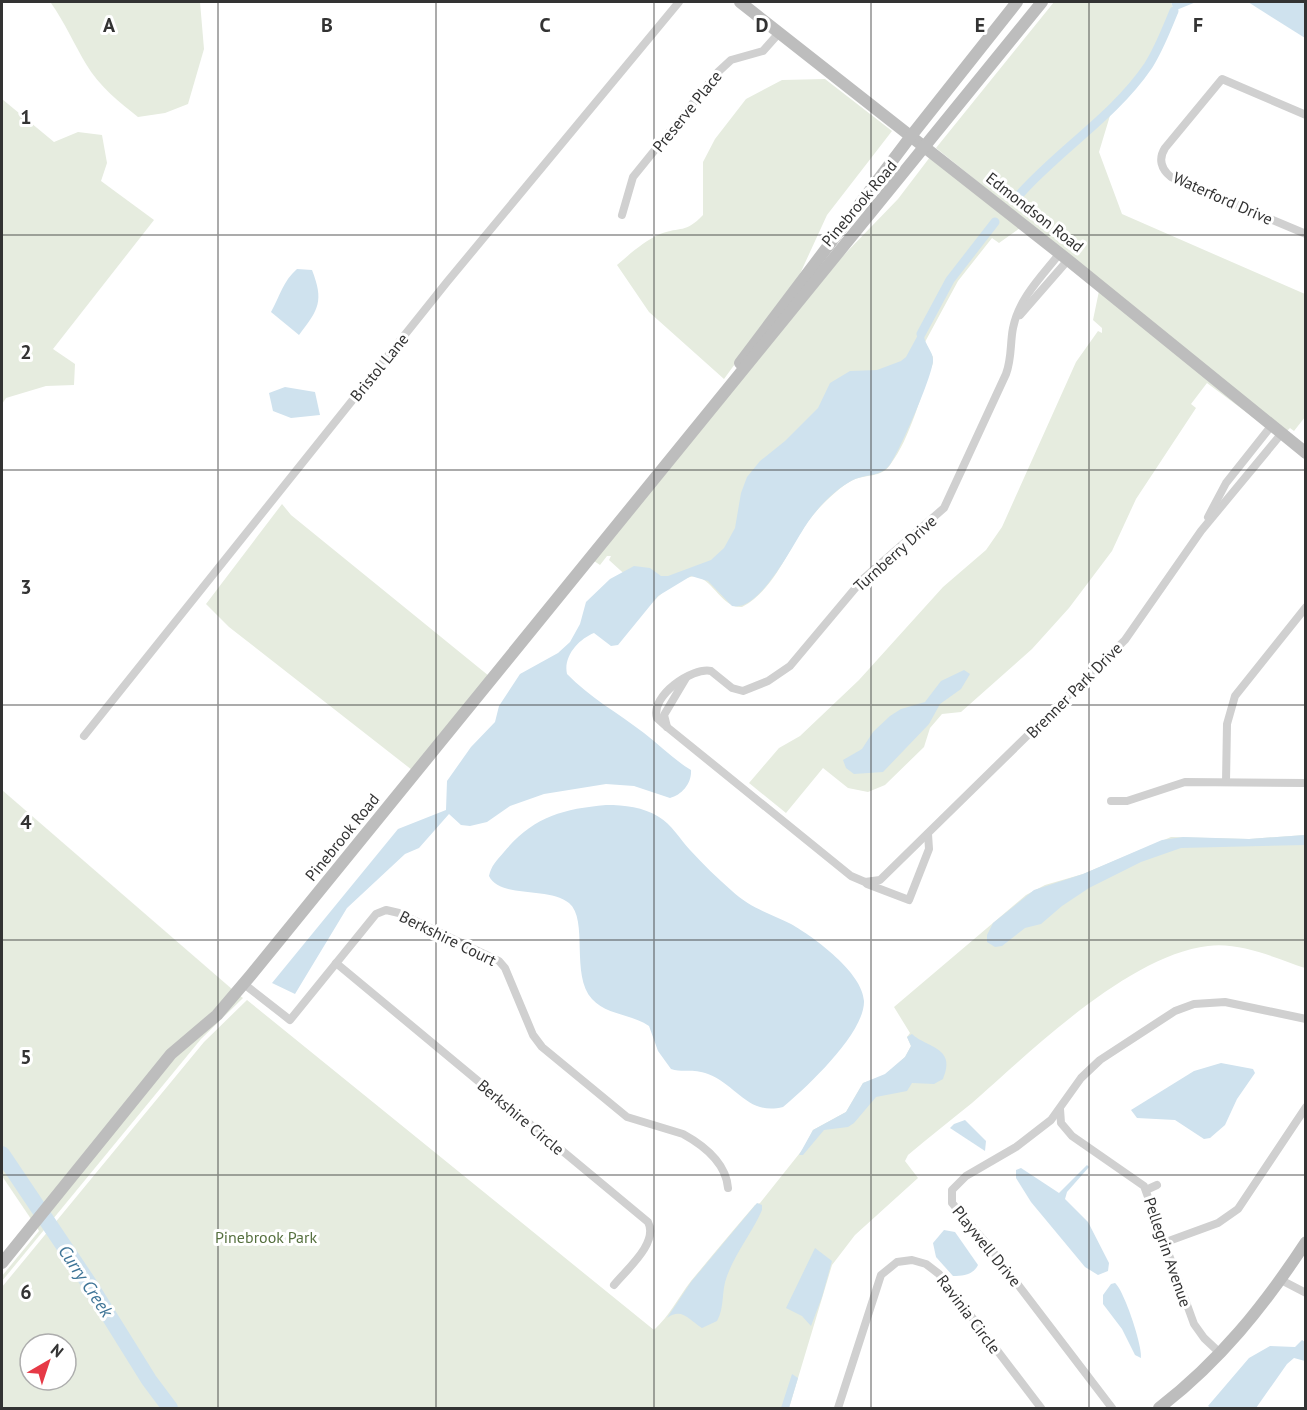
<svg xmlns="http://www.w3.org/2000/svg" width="1307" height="1410" font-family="'PT Sans',sans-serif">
	<rect width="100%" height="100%" fill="#fff"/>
	<g fill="#e6ecdf" fill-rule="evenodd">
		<path d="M43 2H200L204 49 188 104 165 113 138 117C119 102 99 86 86 64 74 44 65 23 51 3Z"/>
		<path d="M1054 2H1171L1174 11 1149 65 1112 109 1099 152 1122 214 1305 294V417L1294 431 1290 428 1287 431 936 148Z"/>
		<path d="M825 79 892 131 827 215 799 276 724 379 649 312 617 265C631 253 643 242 660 234 681 226 685 234 703 215V162L715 139 746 99 782 80Z"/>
		<path d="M2 99 54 142 78 132 102 135 107 163 101 181 154 220 53 349 75 364 74 385 46 386 6 398 2 404Z"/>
		<path d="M930 157 1020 228 999 243 992 238 958 281 925 342 933 357V363C920 396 911 437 890 465 881 478 866 474 853 480 841 486 830 497 821 506 791 536 780 587 742 607 722 608 715 582 696 576 681 577 664 590 654 601L609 560 611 556H607L600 565 594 561 841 258 898 199Z"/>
		<path d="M1099 291 1254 418 1207 383 1191 404 1196 408 1136 499 1112 551 1069 608 1032 649 961 712 942 714 930 728 924 747 885 785 868 792 848 788 823 768 786 813 749 783 779 748 800 736 859 680 943 587 986 550 1002 527 1076 362 1098 331 1102 333V328L1093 320Z"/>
		<path d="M282 504 291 515 489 676 412 770 229 627 206 604Z"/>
		<path d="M2 790 233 990 31 1219 2 1176Z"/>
		<path d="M1305 835V968C1275 958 1241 942 1208 946 1129 955 1031 1051 972 1103 951 1120 929 1137 908 1155L905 1161 918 1178 855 1235 832 1265 789 1408H2V1287L204 1042 247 1000 654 1330C670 1315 678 1298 691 1281 712 1256 733 1230 755 1205L760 1203 803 1149 813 1130 846 1112 863 1083 885 1075 905 1057 911 1046 907 1037 910 1033 894 1007 1026 895 1045 885 1083 874 1171 837 1249 839ZM30 1344H66V1380H30Z"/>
		<path d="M240 996 243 998 201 1039 2 1281V1276L39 1231 37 1227 175 1057Z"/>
	</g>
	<g fill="#cfe2ee">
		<path d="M1171 2H1196L1174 11Z"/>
		<path d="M1248 2H1305V38Z"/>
		<path d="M297 269 312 270C324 301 319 309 299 335L271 312C280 296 283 281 297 269Z"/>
		<path d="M919 333 924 336C925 345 934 353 933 361 932 377 901 448 891 463 882 478 865 473 851 481 835 490 819 506 808 522 794 542 760 613 732 606L708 581 691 576 658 596 618 645 611 646 594 633C579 639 563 656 567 674 589 697 618 713 644 733 660 745 674 760 691 770 692 783 682 795 670 798L634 786 606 784 544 794 510 806 487 822 470 826 461 825 449 814 419 848 405 854 347 908 295 994 272 983 398 829 446 810 447 781 471 747 495 722 499 706 520 674 558 653 570 642 580 624 586 602 610 579 634 566 650 568 661 576H668L711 560 724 548 735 528 741 493 747 477 760 461 785 441 818 408 830 383 850 371 877 370 901 361 906 357Z"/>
		<path d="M285 387 315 392 320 415 291 418 273 411 269 393Z"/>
		<path d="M964 670 970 674 961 689 940 704 929 724 883 772 854 774 846 768 843 760 862 749 873 732 890 716 901 709 925 702 941 681Z"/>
		<path d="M606 805C625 805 643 807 659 817 671 824 680 839 690 850 703 864 717 878 732 891 749 907 770 914 791 924 814 937 863 973 864 1001 865 1033 806 1088 783 1107 748 1116 737 1085 708 1074 692 1068 683 1073 671 1069L658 1051 649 1026C632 1014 606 1015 592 999 570 975 589 920 569 903 548 886 500 899 489 876 491 866 497 860 504 852 533 817 562 809 606 805Z"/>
		<path d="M1305 835V845L1181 848 1141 862 1089 888 1062 906 1041 924 1025 928 1002 946 995 947 987 942V935L993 923 1034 890 1083 874 1162 840 1183 837 1249 839Z"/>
		<path d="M912 1034C927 1048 957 1047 943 1079L934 1084 912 1083 907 1091 876 1097 854 1123 848 1127 824 1130 803 1155H799L813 1130 846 1112 863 1083 885 1074 905 1057 911 1046 907 1037Z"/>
		<path d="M1221 1063 1253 1069 1255 1073 1237 1099 1225 1125 1210 1138 1204 1139 1175 1120 1137 1118 1131 1110 1194 1071Z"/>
		<path d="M965 1120 986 1141 985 1151 950 1128 954 1124Z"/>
		<path d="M1087 1165 1089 1167 1067 1192 1065 1199 1088 1222 1109 1263 1108 1271 1098 1275 1085 1267 1031 1202 1016 1178V1170L1021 1168 1059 1193Z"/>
		<path d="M757 1203 762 1205V1210C752 1233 736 1252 727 1276 721 1291 725 1307 717 1321L702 1328C689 1320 682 1307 667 1318L691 1282Z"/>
		<path d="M944 1230 955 1232 978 1265C973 1275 963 1276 953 1276L936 1257 933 1243Z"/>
		<path d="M815 1248 832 1261 822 1297 811 1326 802 1316 786 1308Z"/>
		<path d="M1115 1283C1124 1290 1143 1347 1141 1358L1135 1355 1122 1329 1103 1304V1295L1111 1284Z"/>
		<path d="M1302 1340 1305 1342V1361L1294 1358 1287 1364 1256 1408H1211L1208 1406 1249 1358 1270 1346 1295 1347Z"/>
		<path d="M792 1374 798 1378 789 1408H781Z"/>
	</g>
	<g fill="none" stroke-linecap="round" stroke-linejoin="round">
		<g stroke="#cfe2ee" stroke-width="9">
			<path d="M1020 194C1060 149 1114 116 1148 66 1159 49 1166 30 1174 11"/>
			<path d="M921 334 950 280 995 222"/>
		</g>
		<path stroke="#cfe2ee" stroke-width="16" d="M2 1154 88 1282 149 1380 170 1408"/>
		<g stroke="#d0d0d0" stroke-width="8">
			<path d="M1306 115 1222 79 1165 148C1158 159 1161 169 1171 177L1306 234"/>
			<path d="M622 215 633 177 718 72 731 60 763 51 779 33"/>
			<path d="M1060 253C1042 276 1019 298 1013 328 1010 343 1012 358 1006 374L944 508 863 579 790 666 768 681 743 691 732 688 711 671C692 667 650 696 657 718L667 727 851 876 865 882 880 880 1125 640 1201 531 1282 433"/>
			<path d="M1020 315 1068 260"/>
			<path d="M1208 517 1226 483 1272 425"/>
			<path d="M667 727 664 715 686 678"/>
			<path d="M84 736 447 282 679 2"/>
			<path d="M1226 782 1227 724 1235 696 1306 607"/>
			<path d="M1111 801H1127L1185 782 1306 783"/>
			<path d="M867 884 909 900 929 849 928 834"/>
			<path d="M336 963 648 1222C659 1243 626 1270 614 1285"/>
			<path d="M244 984 290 1020 376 914 386 910 399 913 499 961 505 968 533 1035 542 1047 627 1117 683 1134C703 1145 726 1163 728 1188"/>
			<path d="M1060 1109 1061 1123 1072 1136 1144 1186 1194 1324 1204 1338 1221 1354"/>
			<path d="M1146 1190 1157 1185"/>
			<path d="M1166 1242 1218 1223 1238 1209 1306 1107"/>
			<path d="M1281 1280 1306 1293"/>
			<path d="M838 1408 881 1275 897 1262 912 1260 926 1264 939 1274 1041 1408"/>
			<path d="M1112 1408 987 1244 952 1203V1190L966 1176 1016 1147 1051 1120 1081 1078 1100 1060 1175 1011 1194 1004 1225 1002 1306 1019"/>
		</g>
		<g stroke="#bdbdbd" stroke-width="12">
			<path d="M740 2 1068 260 1306 453"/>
			<path d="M740 363 911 136 1017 2"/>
			<path d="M2 1263 171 1054 217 1015 251 975 1042 2"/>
			<path d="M1159 1408C1219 1362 1264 1306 1306 1242"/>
		</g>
	</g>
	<path fill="none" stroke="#333" stroke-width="1.5" stroke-opacity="0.55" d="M218 2V1408M436 2V1408M654 2V1408M871 2V1408M1089 2V1408M2 235H1306M2 470H1306M2 705H1306M2 940H1306M2 1175H1306"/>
	<g text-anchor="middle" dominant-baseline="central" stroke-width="6" stroke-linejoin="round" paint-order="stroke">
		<g font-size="16" fill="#333" stroke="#fff">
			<text transform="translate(687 111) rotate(-51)">Preserve Place</text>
			<text transform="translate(1223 198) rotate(24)">Waterford Drive</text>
			<text transform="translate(859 203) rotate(-50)">Pinebrook Road</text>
			<text transform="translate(1035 212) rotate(38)">Edmondson Road</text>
			<text transform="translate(379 367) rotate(-51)">Bristol Lane</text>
			<text transform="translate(895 553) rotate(-42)">Turnberry Drive</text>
			<text transform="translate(1074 690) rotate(-45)">Brenner Park Drive</text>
			<text transform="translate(342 837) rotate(-51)">Pinebrook Road</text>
			<text transform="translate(448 938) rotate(26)">Berkshire Court</text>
			<text transform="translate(521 1117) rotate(40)">Berkshire Circle</text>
			<text transform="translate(987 1246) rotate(51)">Playwell Drive</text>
			<text transform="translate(1168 1252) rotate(71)">Pellegrin Avenue</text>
			<text transform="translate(969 1314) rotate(53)">Ravinia Circle</text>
		</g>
		<g font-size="16" fill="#56703f" stroke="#fff">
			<text x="266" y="1237">Pinebrook Park</text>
		</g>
		<g font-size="18" font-style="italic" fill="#3f7597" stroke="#fff">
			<text transform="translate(86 1281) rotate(56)">Curry Creek</text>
		</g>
	</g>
	<g font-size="20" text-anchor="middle" font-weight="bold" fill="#333" stroke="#fff" stroke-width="6" stroke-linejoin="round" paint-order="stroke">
		<text x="109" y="32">A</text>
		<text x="327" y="32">B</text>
		<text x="545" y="32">C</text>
		<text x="762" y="32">D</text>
		<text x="980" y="32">E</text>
		<text x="1198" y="32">F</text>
		<text x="26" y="124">1</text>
		<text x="26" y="359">2</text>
		<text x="26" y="594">3</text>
		<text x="26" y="829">4</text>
		<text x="26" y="1064">5</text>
		<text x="26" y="1299">6</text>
	</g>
	<rect width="1307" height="1410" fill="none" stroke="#333333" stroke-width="6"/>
	<g transform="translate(48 1362) rotate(39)"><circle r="28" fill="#ffffff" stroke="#adadad" stroke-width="1.5"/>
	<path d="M0-4.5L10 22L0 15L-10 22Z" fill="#e63946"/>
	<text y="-9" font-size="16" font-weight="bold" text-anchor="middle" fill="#333333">N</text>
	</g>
</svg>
